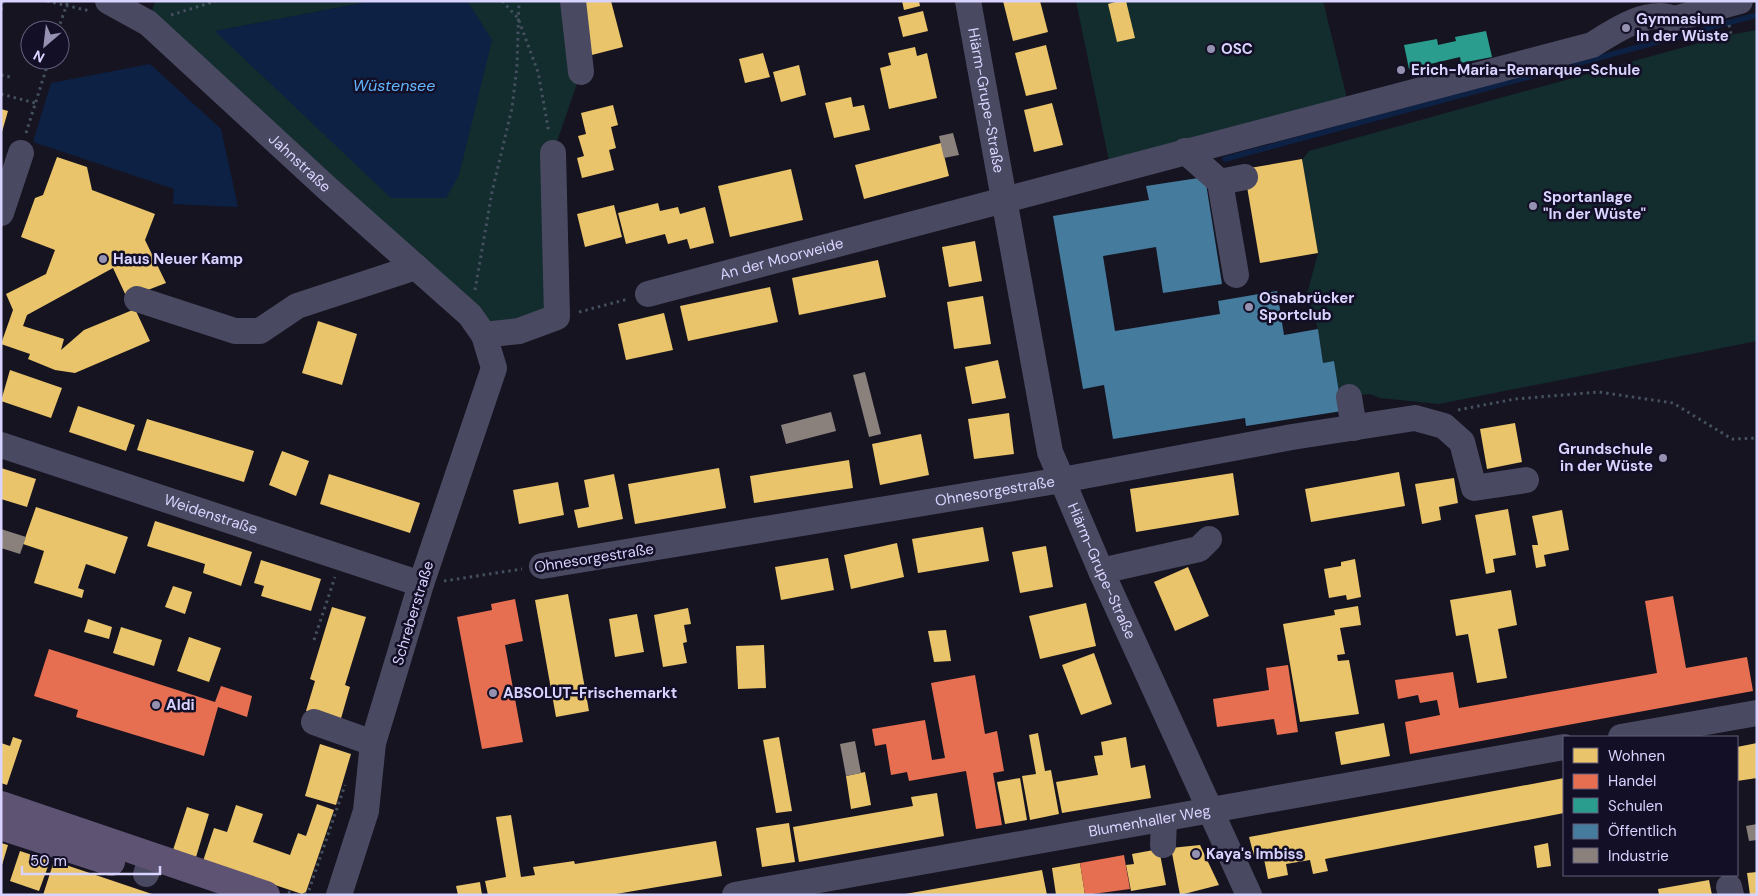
<svg xmlns="http://www.w3.org/2000/svg" width="1758" height="896" font-family="'DM Sans',sans-serif">
	<rect width="100%" height="100%" fill="#161421"/>
	<g fill="#132c2d">
		<path d="M155 1H373L216 31 468 2 465 1H573L581 72 553 153 557 317 484 335 148 23Z"/>
		<path d="M1076 1H1323L1347 98 1109 161Z"/>
		<path d="M1757 30V341L1439 404 1380 398 1370 394 1340 398 1334 361 1323 363 1318 329 1307 294 1318 253 1302 160 1309 151 1724 36Z"/>
	</g>
	<g fill="#0d2144">
		<path d="M373 1 468 2 492 40 459 175 446 198H391L215 31Z"/>
		<path d="M150 64 221 129 238 207 173 204 174 189 33 142 51 83Z"/>
	</g>
	<g fill="#e9c46a">
		<path d="M581 1H611L623 47 584 57Z"/>
		<path d="M902 1H919L920 6 904 10Z"/>
		<path d="M1003 1H1040L1048 32 1013 41Z"/>
		<path d="M1119 1H1126L1135 38 1117 42 1108 4Z"/>
		<path d="M923 11 928 31 903 37 898 17Z"/>
		<path d="M1046 45 1057 89 1026 96 1015 53Z"/>
		<path d="M915 47 917 56 927 53 937 98 889 109 880 68 891 65 888 53Z"/>
		<path d="M763 53 770 77 745 83 739 59Z"/>
		<path d="M799 65 806 95 781 102 773 72Z"/>
		<path d="M851 97 853 107 864 105 870 130 834 138 825 103Z"/>
		<path d="M1052 103 1063 145 1034 152 1024 110Z"/>
		<path d="M613 105 618 125 611 127 616 148 609 150 614 170 582 178 577 158 584 156 578 136 586 134 581 113Z"/>
		<path d="M1 109 8 111 2 132H1Z"/>
		<path d="M941 143 949 176 864 199 855 165Z"/>
		<path d="M57 157 87 167 92 190 155 214 145 240 166 283 127 298 113 268 27 315 23 326 64 339 61 350 84 330 135 309 150 341 75 373 55 370 28 359 30 354 1 344 13 310 6 294 46 274 55 250 21 237 35 198 43 195Z"/>
		<path d="M1302 159 1318 253 1260 263 1244 169Z"/>
		<path d="M791 169 803 220 730 237 718 186Z"/>
		<path d="M658 203 660 211 678 207 680 214 705 207 714 243 690 249 687 239 668 244 665 234 626 244 618 213Z"/>
		<path d="M614 205 622 237 585 247 577 214Z"/>
		<path d="M975 241 982 281 949 287 942 247Z"/>
		<path d="M878 260 886 297 799 315 792 278Z"/>
		<path d="M770 287 778 322 688 341 680 306Z"/>
		<path d="M983 296 991 344 954 349 947 302Z"/>
		<path d="M664 313 673 350 626 360 618 324Z"/>
		<path d="M318 321 357 334 342 385 302 373Z"/>
		<path d="M998 360 1006 398 972 404 965 367Z"/>
		<path d="M10 370 62 388 51 418 1 401Z"/>
		<path d="M78 406 135 425 126 451 69 432Z"/>
		<path d="M1009 413 1014 454 974 459 968 419Z"/>
		<path d="M147 419 254 451 244 482 137 450Z"/>
		<path d="M1515 423 1522 462 1487 469 1480 429Z"/>
		<path d="M921 434 929 475 880 485 872 444Z"/>
		<path d="M282 451 309 461 296 496 269 485Z"/>
		<path d="M849 460 853 488 754 503 750 476Z"/>
		<path d="M1 468 36 479 27 507 1 499Z"/>
		<path d="M719 468 726 508 635 524 628 484Z"/>
		<path d="M1399 472 1405 506 1311 522 1305 489Z"/>
		<path d="M1233 473 1239 515 1136 532 1130 489Z"/>
		<path d="M329 474 420 503 410 533 320 504Z"/>
		<path d="M614 474 623 519 578 528 574 510 589 507 584 480Z"/>
		<path d="M1454 478 1458 503 1439 507 1441 520 1422 524 1415 484Z"/>
		<path d="M558 482 564 515 519 524 513 490Z"/>
		<path d="M36 507 128 537 115 574 86 564 78 588 84 590 82 598 34 583 44 551 23 544Z"/>
		<path d="M1508 509 1516 555 1493 559 1495 572 1486 574 1475 515Z"/>
		<path d="M1562 510 1569 550 1544 555 1546 566 1536 568 1532 545H1538L1532 516Z"/>
		<path d="M155 521 252 552 241 586 203 573 205 564 147 546Z"/>
		<path d="M983 527 989 561 918 573 912 539Z"/>
		<path d="M897 543 904 577 851 589 844 555Z"/>
		<path d="M1046 546 1053 587 1020 593 1012 552Z"/>
		<path d="M828 558 834 590 781 600 775 567Z"/>
		<path d="M1355 559 1361 597 1347 600 1346 595 1329 598 1324 569 1341 566V562Z"/>
		<path d="M261 560 321 579 311 611 261 596 264 586 254 583Z"/>
		<path d="M1188 567 1209 616 1175 631 1154 582Z"/>
		<path d="M173 586 192 592 185 614 165 607Z"/>
		<path d="M1511 590 1517 625 1498 629 1507 678 1477 683 1468 634 1456 636 1450 600Z"/>
		<path d="M568 594 589 711 556 717 535 600Z"/>
		<path d="M1086 603 1096 646 1040 659 1029 616Z"/>
		<path d="M1358 606 1361 625 1340 628 1345 654 1337 655 1338 661 1349 660 1359 714 1300 722 1283 624 1335 615 1334 610Z"/>
		<path d="M332 607 366 617 345 685 350 687 340 722 306 711 315 681 310 679Z"/>
		<path d="M688 608 691 624 684 625 687 642 683 643 687 663 663 667 654 615Z"/>
		<path d="M637 614 644 652 615 657 609 619Z"/>
		<path d="M88 619 112 627 109 639 84 632Z"/>
		<path d="M121 627 162 640 154 666 113 653Z"/>
		<path d="M946 630 951 661 934 662 928 631Z"/>
		<path d="M189 637 221 648 209 682 177 671Z"/>
		<path d="M764 645 766 688 738 689 736 646Z"/>
		<path d="M1094 653 1112 704 1081 715 1062 665Z"/>
		<path d="M1384 723 1390 756 1341 765 1335 732Z"/>
		<path d="M1038 733 1045 771 1051 770 1059 814 1030 820 1022 776 1036 774 1029 735Z"/>
		<path d="M13 737 22 740 7 785 1 783V743L10 746Z"/>
		<path d="M779 737 792 811 776 813 763 740Z"/>
		<path d="M1126 737 1131 768 1145 765 1151 798 1062 813 1056 782 1098 775 1094 756 1103 755 1101 742Z"/>
		<path d="M1757 743V778L1737 781V747Z"/>
		<path d="M320 744 351 754 336 805 305 796Z"/>
		<path d="M865 772 871 805 851 809 846 776Z"/>
		<path d="M1020 778 1027 820 1005 824 997 782Z"/>
		<path d="M1564 778V813L1325 859 1328 871 1313 874 1310 860 1286 864 1288 875 1268 879 1263 854 1254 856 1249 837Z"/>
		<path d="M937 793 944 836 799 862 793 827 913 806 911 797Z"/>
		<path d="M317 804 334 810 306 892 302 894 203 861 214 828 227 832 236 805 263 814 253 842 290 855 298 833 306 836Z"/>
		<path d="M187 807 209 814 196 857 173 850Z"/>
		<path d="M511 815 521 877 535 875 533 867 574 861 575 864 716 841 722 876 610 895H488L485 881 506 877 496 817Z"/>
		<path d="M789 823 795 862 762 867 756 828Z"/>
		<path d="M1 843 8 845 2 865H1Z"/>
		<path d="M1548 843 1551 866 1537 868 1534 846Z"/>
		<path d="M1200 845 1219 885 1180 895 1171 848Z"/>
		<path d="M1159 849 1166 885 1131 891 1126 865 1134 864 1132 854Z"/>
		<path d="M20 851 50 861 39 891 10 881Z"/>
		<path d="M54 861 152 894V895H43Z"/>
		<path d="M1080 863 1085 895H1056L1052 868Z"/>
		<path d="M1042 870 1047 895H905V894Z"/>
		<path d="M1757 872V895H1750L1747 873Z"/>
		<path d="M1709 880 1712 895H1659L1658 889Z"/>
		<path d="M480 882 482 895H458L456 886Z"/>
	</g>
	<g fill="#e76f51">
		<path d="M1673 596 1686 668 1747 657 1753 691 1410 754 1405 722 1440 715 1437 700 1420 703 1418 695 1398 699 1395 680 1453 672 1459 708 1657 673 1645 601Z"/>
		<path d="M515 599 523 641 505 645 523 742 482 749 457 617 492 610 491 604Z"/>
		<path d="M49 649 215 702 221 686 252 696 247 717 218 707 204 756 76 717 78 710 34 696Z"/>
		<path d="M1288 665 1298 732 1277 735 1274 719 1217 727 1213 699 1269 690 1266 668Z"/>
		<path d="M975 675 985 734 997 731 1004 771 993 773 1002 825 976 829 966 771 909 781 907 772 891 775 886 744 875 746 872 729 925 720 932 760 945 758 931 683Z"/>
		<path d="M1124 855 1130 889 1085 895 1080 863Z"/>
	</g>
	<path fill="#2a9d8f" d="M1486 31 1492 57 1461 63 1460 57 1409 69 1404 45 1437 39 1438 45 1456 41 1455 37Z"/>
	<path fill="#457b9d" d="M1205 177 1222 284 1163 293 1156 247 1103 256 1115 331 1220 314 1218 301 1277 291 1284 335 1318 329 1323 363 1334 361 1342 411 1246 426 1245 418 1113 439 1104 385 1083 389 1053 216 1149 200 1146 186Z"/>
	<g fill="#8a817c">
		<path d="M953 133 959 155 944 158 939 136Z"/>
		<path d="M865 372 881 434 869 437 853 375Z"/>
		<path d="M831 412 836 431 786 444 781 425Z"/>
		<path d="M1 529 26 537 20 554 1 548Z"/>
		<path d="M855 741 861 773 846 776 840 744Z"/>
		<path d="M1757 824V840L1749 841 1746 826Z"/>
	</g>
	<g fill="none" stroke-linecap="round" stroke-linejoin="round">
		<path stroke="#0d2144" stroke-width="5.5" d="M1225 159 1757 15"/>
		<g stroke="#44505f" stroke-width="3" stroke-dasharray="2.5 4" stroke-linecap="butt">
			<path d="M47 1 90 11"/>
			<path d="M502 1 518 18 538 72 549 133"/>
			<path d="M1 10 3 1"/>
			<path d="M171 15 216 1"/>
			<path d="M1729 25 1731 34"/>
			<path d="M58 30 68 1"/>
			<path d="M1 75 10 77"/>
			<path d="M1 94 35 103"/>
			<path d="M26 133 49 60"/>
			<path d="M475 290 492 192 512 108 517 66 519 1"/>
			<path d="M579 312 628 299"/>
			<path d="M1458 410 1515 399 1599 392 1673 403 1732 439 1757 438"/>
			<path d="M444 581 522 569"/>
			<path d="M314 640 335 577"/>
			<path d="M288 892 296 895"/>
			<path d="M305 895 308 893 345 785"/>
		</g>
		<g stroke="#4a4962" stroke-width="26">
			<path id="s1" d="M108 1 148 23 328 189 470 315 484 335 494 368 421 584 373 743 366 811 339 895"/>
			<path d="M573 1 581 72"/>
			<path id="s2" d="M968 1 1050 452 1101 571 1249 895"/>
			<path d="M1185 151 1220 182 1236 275"/>
			<path d="M1220 182 1245 177"/>
			<path d="M1 213 21 153"/>
			<path id="s3" d="M648 294 1592 45C1614 31 1648 8 1674 19L1740 1"/>
			<path d="M137 299 235 331H260L297 306 416 267"/>
			<path d="M484 335 519 331 557 317 553 153"/>
			<path d="M1349 397 1354 428"/>
			<path id="s4" d="M1 445 421 584"/>
			<path id="s5" d="M542 566 1062 480 1292 437 1415 418 1444 426 1462 442 1474 488 1526 480"/>
			<path d="M1101 571 1199 549 1209 539"/>
			<path d="M314 722 373 743"/>
			<path d="M1621 737 1757 713"/>
			<path d="M1163 845 1164 820"/>
			<path d="M146 874 152 856"/>
			<path d="M1729 887 1731 895"/>
			<path id="s6" d="M735 895 1564 747"/>
		</g>
		<g stroke="#5e5373" stroke-width="28">
			<path d="M1 805 266 895"/>
			<path d="M1 826 111 862"/>
		</g>
	</g>
	<g fill="#9591b1" stroke="#130f26" stroke-width="2">
		<circle cx="1626" cy="28" r="5"/>
		<circle cx="1211" cy="49" r="5"/>
		<circle cx="1401" cy="70" r="5"/>
		<circle cx="1533" cy="206" r="5"/>
		<circle cx="103" cy="259" r="5"/>
		<circle cx="1249" cy="307" r="5"/>
		<circle cx="1663" cy="458" r="5"/>
		<circle cx="493" cy="693" r="5"/>
		<circle cx="156" cy="705" r="5"/>
		<circle cx="1196" cy="854" r="5"/>
	</g>
	<g text-anchor="middle" dominant-baseline="central" stroke-width="5" stroke-linejoin="round" paint-order="stroke">
		<g font-size="15" font-weight="bold" fill="#d9d4ff" stroke="#130f26" text-anchor="start">
			<text x="1636" y="19">Gymnasium<tspan x="1636" dy="17">In der Wüste</tspan></text>
			<text x="1221" y="49">OSC</text>
			<text x="1411" y="70">Erich-Maria-Remarque-Schule</text>
			<text x="1543" y="197">Sportanlage<tspan x="1543" dy="17">"In der Wüste"</tspan></text>
			<text x="113" y="259">Haus Neuer Kamp</text>
			<text x="1259" y="298">Osnabrücker<tspan x="1259" dy="17">Sportclub</tspan></text>
			<text x="1653" y="449" text-anchor="end">Grundschule<tspan x="1653" dy="17">in der Wüste</tspan></text>
			<text x="503" y="693">ABSOLUT-Frischemarkt</text>
			<text x="166" y="705">Aldi</text>
			<text x="1206" y="854">Kaya's Imbiss</text>
		</g>
		<g font-size="15" fill="#d9d4ff" stroke="#130f26">
			<text stroke="none"><textPath href="#s2" startOffset="101">Hiärm-Grupe-Straße</textPath></text>
			<text stroke="none"><textPath href="#s1" startOffset="252">Jahnstraße</textPath></text>
			<text stroke="none"><textPath href="#s3" startOffset="138">An der Moorweide</textPath></text>
			<text stroke="none"><textPath href="#s5" startOffset="459">Ohnesorgestraße</textPath></text>
			<text stroke="none"><textPath href="#s4" startOffset="221">Weidenstraße</textPath></text>
			<text transform="translate(594 558) rotate(-9)">Ohnesorgestraße</text>
			<text stroke="none"><textPath href="#s2" startOffset="588">Hiärm-Grupe-Straße</textPath></text>
			<text transform="translate(413 613) rotate(-73)">Schreberstraße</text>
			<text stroke="none"><textPath href="#s6" startOffset="421">Blumenhaller Weg</textPath></text>
		</g>
		<g font-size="16" font-style="italic" fill="#62b6ff" stroke="#130f26">
			<text x="394" y="85">Wüstensee</text>
		</g>
	</g>
	<rect width="1758" height="896" fill="none" stroke="#d9d4ff" stroke-width="5"/>
	<rect x="1563" y="736" width="175" height="140" fill="#130f26" stroke="#625e7d"/>
	<rect x="1573" y="748" width="25" height="15" fill="#e9c46a" stroke="#625e7d"/>
	<text x="1608" y="761" font-size="15" fill="#d9d4ff">Wohnen</text>
	<rect x="1573" y="774" width="25" height="15" fill="#e76f51" stroke="#625e7d"/>
	<text x="1608" y="786" font-size="15" fill="#d9d4ff">Handel</text>
	<rect x="1573" y="798" width="25" height="15" fill="#2a9d8f" stroke="#625e7d"/>
	<text x="1608" y="811" font-size="15" fill="#d9d4ff">Schulen</text>
	<rect x="1573" y="824" width="25" height="15" fill="#457b9d" stroke="#625e7d"/>
	<text x="1608" y="836" font-size="15" fill="#d9d4ff">Öffentlich</text>
	<rect x="1573" y="848" width="25" height="15" fill="#8a817c" stroke="#625e7d"/>
	<text x="1608" y="861" font-size="15" fill="#d9d4ff">Industrie</text>
	<g transform="translate(45 45) rotate(208)"><circle r="24" fill="#130f26" stroke="#625e7d"/>
	<path d="M0-4L9 19L0 12L-9 19Z" fill="#9591b1"/>
	<text y="-8" font-size="14" font-weight="bold" text-anchor="middle" fill="#d9d4ff">N</text>
	</g>
	<path d="M22 866v8h138v-8" fill="none" stroke="#d9d4ff" stroke-width="2.5"/>
	<text x="30" y="866" font-size="15" fill="#d9d4ff" stroke="#130f26" stroke-width="4" paint-order="stroke">50 m</text>
</svg>
